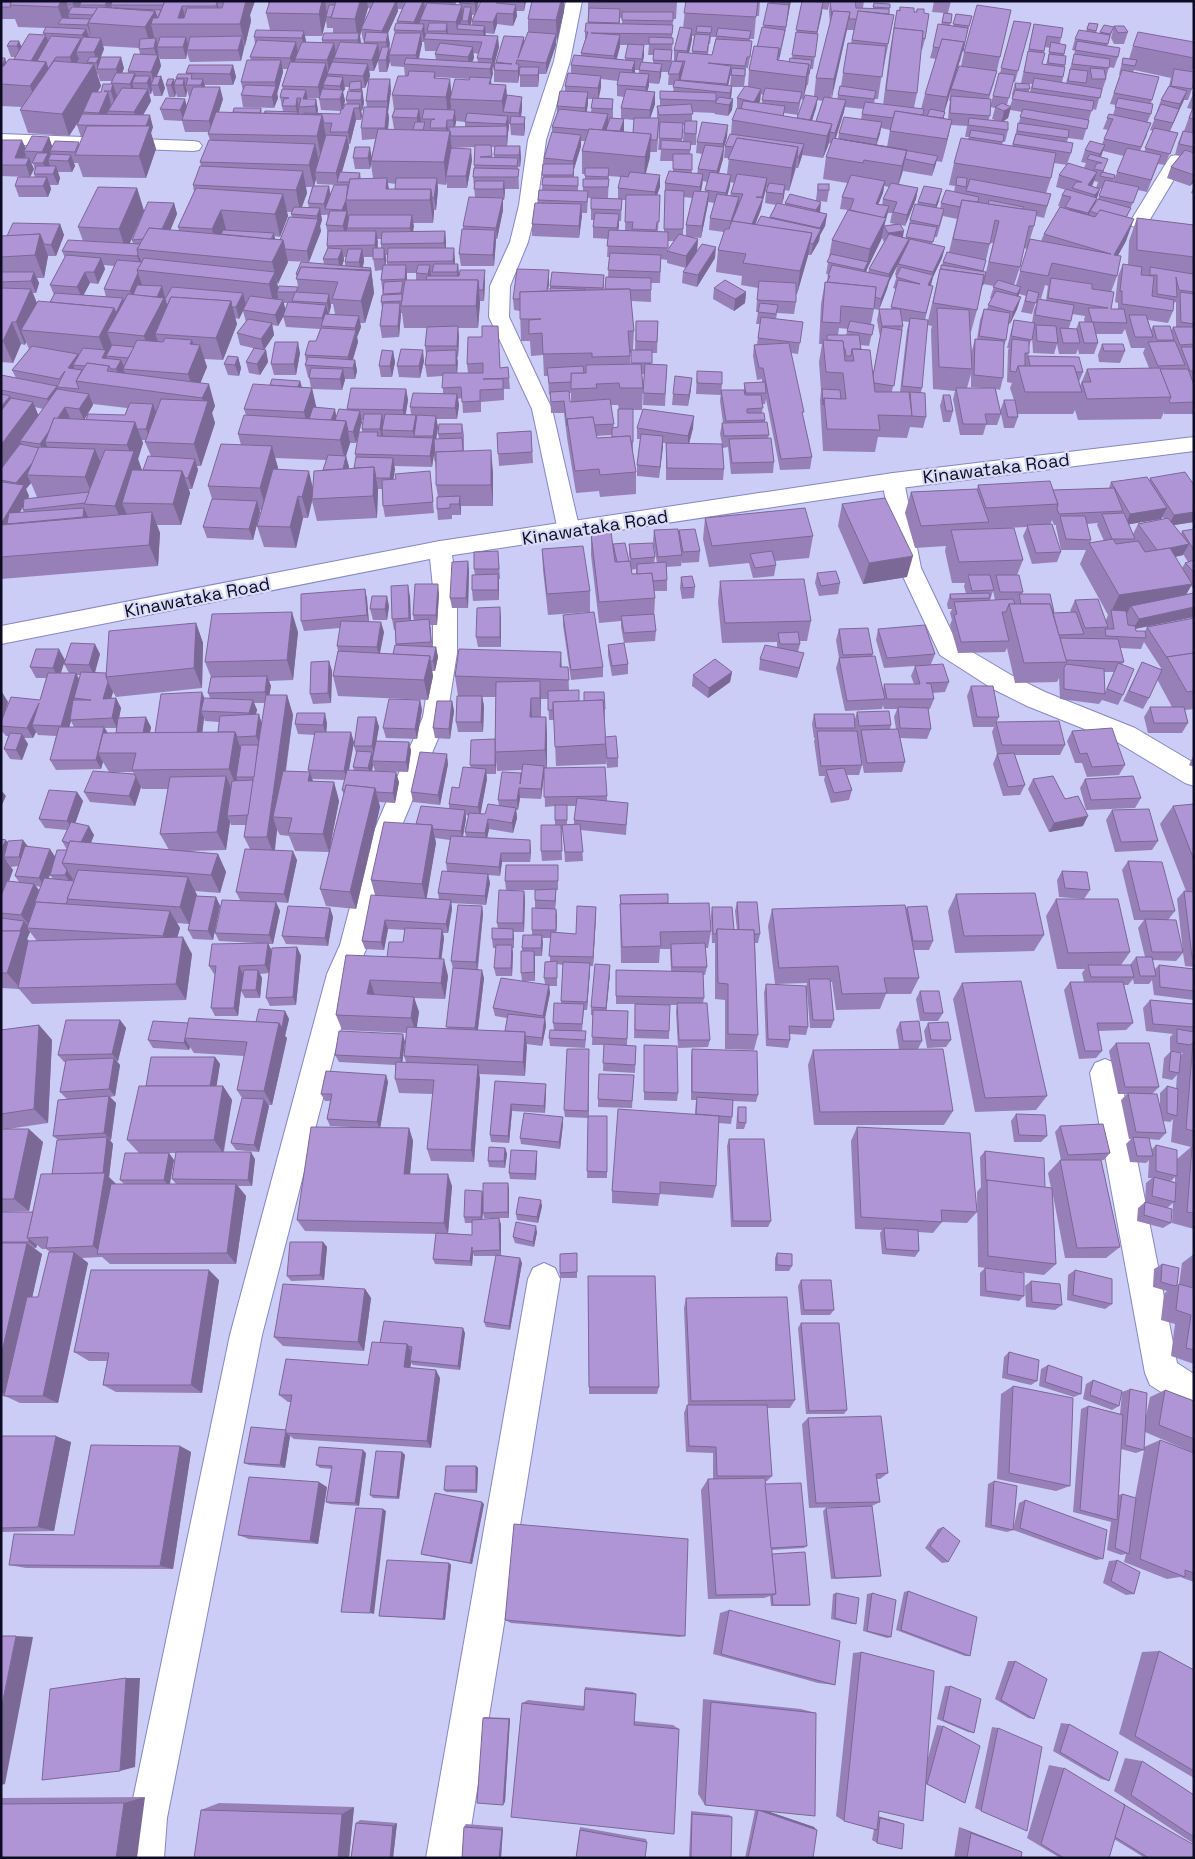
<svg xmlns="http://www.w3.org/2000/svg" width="1195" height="1859" font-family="'Space Grotesk',sans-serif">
	<rect width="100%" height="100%" fill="#cbcdf6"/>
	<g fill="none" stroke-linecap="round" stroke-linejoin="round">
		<defs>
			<g id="minor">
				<path d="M566 1H582L570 61 546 140 537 205 528 242 510 286 509 317 552 409 580 531 577 537 569 539 561 537 558 531 532 409 489 317 490 286 510 242 519 205 528 140 554 61Z"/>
				<path d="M1 134 193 141 199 142 202 146 199 150 193 151 1 144Z"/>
				<path d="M1177 155 1194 158V168L1182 166 1146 226 1139 228 1132 226 1130 222 1168 160 1171 156Z"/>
				<path d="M893 473 901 476 904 481 921 568 957 643 1011 675 1045 692 1135 728 1194 763V786L1185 783 1117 742 1027 706 993 689 940 655 899 568 882 481 885 476Z"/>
				<path d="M440 541 448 543 451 549 457 587V653L447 717 390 854 368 945 355 974 262 1335 167 1818 164 1858H124L129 1818 230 1335 327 974 340 945 364 854 423 717 433 653V587L429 549 432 543Z"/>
				<path d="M1105 1059 1115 1063 1120 1073 1177 1363 1194 1374V1410L1182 1405 1150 1385 1145 1373 1090 1073 1095 1063Z"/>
				<path d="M544 1263 555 1268 560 1279 466 1858H426L528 1279 533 1268Z"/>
			</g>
			<path id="tertiary" d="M1194 437V451L893 489 440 557 1 644V626L440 541 893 473Z"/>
		</defs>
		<use href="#minor" stroke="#8586c6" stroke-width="2"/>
		<use href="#tertiary" stroke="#8586c6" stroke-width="2"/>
		<use href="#minor" fill="#fff" fill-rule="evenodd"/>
		<use href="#tertiary" fill="#fff" fill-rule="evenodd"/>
	</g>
	<g fill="#9780b8" fill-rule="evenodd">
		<path d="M1 1H255L250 15 251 21 241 61 190 62 187 53 186 59H160L158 53V55L161 66 157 76H161L165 88 162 96H154L152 90 151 94H149L151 101 143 115 153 127 151 133 156 149 146 178 83 177 78 163H74L75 166 72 172H58L60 178 58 185H50L51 189 48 197H19L15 186 35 177 34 174 35 170 33 163H31L34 169 30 177 1 176V139L2 140 26 149 49 137 52 146 80 144 83 137H81L77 125 79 121 69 136 28 133 20 110 22 107 1 106V58H5L6 63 14 59 16 57H11L7 46 10 41 22 47 44 35 43 33 46 28 18 27 15 19H1ZM103 46 139 48 140 55 128 71V73H122L124 68 100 60V59L104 49ZM97 74H98L100 81H112L111 83V84L101 92H98L101 86Z"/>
		<path d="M268 1H404L405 4 406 1H456V4L460 5V1H479L477 9 481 1H526L524 11H516L517 16 513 26 497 24 494 34 485 33V35L499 47 492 70 491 84 506 85 507 95 522 108 521 117H525V128L524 136 511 135 510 124H509V127L508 133 507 146H520L521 158 520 167H518L519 189H505L504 200H503V210L497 239H496L494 266H461L459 254 463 230V226L475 197 473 177 474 168 475 147 452 148 472 160 467 188H447V183L446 185 438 184V190L436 210H434L433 223H413V231H445L446 242V248L455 260V264H458L459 275 485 282 484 301H480L478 328H458L459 337 458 357H457V373H468L467 364 482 337 498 326 500 368 508 367 510 389H504V400L481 402V412L463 413 462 398 458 399 459 405 457 419H436L438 427 436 439H439L438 434 462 424 464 435V451L493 472V506H461V515H452V519L438 520 437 509 438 497 436 485V472L435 461V450L432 467 394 466 395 469 393 479 431 482 434 513 385 517 383 506 382 489H378L377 518 317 521 312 501 308 518H303L296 548 264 547 257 526 262 510H260V512L253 540 207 538 203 527 212 499 208 486 241 445 238 434 246 415 244 409 270 385 300 381 302 387 311 388 309 377H308L305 365 306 362 305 355 316 341 320 329 286 327 283 316 278 326 272 325 274 335 264 350H266L268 362 260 375 249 373 246 362 262 350 240 345 237 333 246 322 243 311 239 319 235 318 237 324 223 360 204 359 207 367 200 383 215 406 212 413 215 423 201 466H197L198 470 192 489H189L190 493 181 525H157L160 533 158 566 1 579V375L16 378 12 370 29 349 26 342 25 345 21 344 13 363 1 362V236H7L60 224 64 235 56 256H48L44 278H37L39 283 36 293H33L37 303 50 302 54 295 50 285 65 258 62 251 83 241 78 227 137 188 144 211 130 243 133 244 132 240 174 203 177 214 170 230 179 231 178 227 194 192 193 185 201 166 200 162 210 140 208 134 209 132H185L182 121 164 120 160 109 187 106 190 97H189L187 90 186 97H177L176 93 175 97H169L166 85 174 79 175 83 176 79V78L186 74V73L233 65 236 77 233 85H204L205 87 223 99 219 112H233L261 108 262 113 283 111 280 97 283 89 282 86 288 69H283V72L277 94 278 98 274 108 243 107 241 95 243 91 241 82 251 60 250 57 255 44 254 37 270 30 266 13 269 6ZM368 8 370 9 362 27ZM398 9H402L397 21V23L394 30 395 34 390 52 388 33 398 11ZM472 15H474L472 21V25H471ZM326 20 327 28H333V33L322 40V42H306L305 36H322ZM361 30 363 40 364 41V44H361L360 36ZM424 41 425 51H437L435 54 436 60 419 59 422 42H424ZM473 53 479 54 477 58 478 62H472L474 58ZM378 61 379 72H387L390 61 391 66 404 67 405 76H408L392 95 394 110 392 117 394 129 413 130 388 129 389 118 388 112 391 91 390 79 366 101 367 107 361 128 362 140 375 139 372 156 353 158 355 169H370L371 164 373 178 361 179 360 173 342 172 349 147V144H350L356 120H361L362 116 361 111H362L364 103 362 88H365L370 76 369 71H374ZM436 77 469 79 451 93 450 79 436 78ZM344 87H350V91L346 100 347 104 343 109 345 101 343 92 345 89ZM308 98H319L321 110 340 111V114L317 113 318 110 316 99H308ZM456 121 465 122V127H455ZM491 147H495L494 158H492ZM316 179 317 184 338 185 330 194 329 186H314ZM388 183 396 184 395 189H389ZM306 187H312L308 203 309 208 302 207 307 193ZM287 212H292L291 214 292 218 280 240 275 239 274 236 280 237 288 216ZM327 214 328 220 326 225 328 235 327 246V249L323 259 324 264 296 274 298 287 278 288 277 284 288 262 287 261 309 262 321 231 320 226 322 220 321 215H326ZM377 239H381V248H377ZM386 255H387V265H386ZM344 257H346L345 262V266H342L344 260ZM364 257H373L375 271 382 270 381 280 383 295 381 302 382 308 380 326 382 338 399 337 401 313H402L404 328H427L425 346 426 355 425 365 427 377 443 376V393L410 407 411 414H406L408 400 406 389 347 409V410L336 416 316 408 312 389 342 390 345 379H355L357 371 355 360H353L358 342 357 337 361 327 360 323H365L374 293 371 268 363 267 364 261ZM104 265 114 266 104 289 106 297 83 295 90 283 98 284 105 269ZM407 273H416V280H407ZM284 303H288L285 310ZM331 304H333L335 314H329L331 306ZM93 404 127 408 125 415 84 420 93 405ZM35 407 43 409 38 415ZM361 420H363L362 429V432L355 454 356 460 354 468 348 469 349 467 346 456 350 443H356L362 422ZM142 440H146L145 442 151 456 143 470H142L138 459 143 443ZM275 458 326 460 323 470 313 486 277 470 278 468ZM31 483 37 497H45L28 499 29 496 26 489ZM23 507V510L24 512H20Z"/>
		<path d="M532 1H564V11L556 42V45L546 74H539L538 87H520V72L518 83 494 82V70L496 62 524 37V43L528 32V19Z"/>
		<path d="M588 1H677L676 19H673L672 38H673L671 64 674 61V50L683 28 686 1H760L759 16H756L754 39H750L751 52 748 68H746L744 87H732L731 98 733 99 732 110 728 116 714 114 715 113 692 112V121H697L696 145H691L690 154 692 173 697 174 698 169 702 154 696 153 697 142 727 137 724 147 723 159 719 173 727 174 729 158H724L725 146 731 134 732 120 737 110V98L748 86 749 70 763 28 768 3H770V1H791L784 38 779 61 789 62 792 58 802 1H830L828 10 822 9 817 34H818L813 69H810L808 85H807L803 100 801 99 798 114 814 96 816 78 830 24 829 11 830 1H864L863 8H873L874 3 890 4 889 14 894 15 884 66H883L878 99H875L874 103 883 105 890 50 897 10H899L900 7 916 12 917 9 925 39 922 50H921L917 93 914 108 921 109 925 94 936 59 930 58 933 47 941 25 944 13 932 12 934 1H951L948 13 952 14 950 26H953L956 14 972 16 960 62H959L944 112V118L948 119 949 107 950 101H949L951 89 961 66 964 52 1011 10 994 83 989 99 990 107 999 73H1000L1014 21 1031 23 1015 82H1013L1007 105 1010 106 1013 98 1012 94 1015 83H1021L1034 24 1061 38 1060 44 1066 45 1064 55 1065 65 1062 83H1066L1075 51 1072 50 1075 39 1086 31 1089 23 1098 24 1096 33 1099 34 1100 32 1114 27 1107 46 1118 57 1114 68 1109 67 1106 78V79L1102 91H1101L1096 110 1092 109 1083 140 1068 138 1067 142 1071 153 1067 164 1084 168 1086 163 1081 162 1085 150 1102 144 1108 130 1103 129 1109 114 1113 115 1116 105 1110 104 1120 75H1119L1120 70 1123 58 1129 59 1133 46 1194 42V66L1192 71V89L1188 100H1184L1170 131 1178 133 1165 165 1158 164 1147 192 1138 190 1127 217 1126 241 1118 256 1117 276 1111 292V309H1118V303L1115 302 1118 276 1123 264 1128 265 1129 241 1137 218 1194 225V414H1164V412L1161 419 1078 420 1075 410 1073 414H1018V417L1014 428H1004L1001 414 997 425H986L983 435H960L953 399 955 391 933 389 931 330 932 326 927 325 940 269 943 262 949 252 957 219 943 216 937 237H934L932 244 945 247 942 258 933 277 931 286H933L925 320 922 388 921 392 926 417 923 428 910 427 907 438 878 437 875 452 823 451 820 401 821 391 819 362 822 344H819L821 304 825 282H827L828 274H826L832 240 848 210 840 209 842 197 847 183 823 179 826 157 831 144 829 143 823 158 802 155 798 168H796L789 191 785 190 782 204 785 205V203L816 200 818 184 829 190 827 202 820 201V213L827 214 825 226 820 235 819 241 811 255H808L797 294H796V302L794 314 777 313 776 319 803 322 798 354 791 353 803 417 812 457 810 469 780 470 766 399 765 404H763L762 413 765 420V422L769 435 768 438 774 462 773 473 731 474 728 447 723 448 724 469 723 480H666V443H663L659 478 637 476V465L640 439H637V428H693L689 444H722L720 434 722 423H723L720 401 721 390H744V383L762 382V379L757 380 753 356 754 345 757 344 760 324H756L758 312H756L758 288 741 285 742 276 716 272 718 250 724 232 709 230 710 218 714 203 708 202 701 238 689 237 698 239 697 251 686 268 667 263V260L661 259 660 283H651V302L631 301 634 331 633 350H635L636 321H658L657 353H652L651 364 667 365 665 406 643 405 644 374H642L643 388 642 410H633V454L636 472V494L600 497 599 491 576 493 567 438 564 413H551L550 394 549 395 548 376H544L543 355 531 356 530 341H521L520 311 514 310 513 299 549 282 548 291H550V286L604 275V289H605L608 277 609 257H607L608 239 593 238V227L594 220H591V198H588L587 213H582L579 238 532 236V224L538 203V200L542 190 544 158 552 132V127L557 113V106L565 91V86L571 74V65L581 56V53L585 40V32L588 23ZM620 18H622V24H620ZM847 30H854L851 43H848L841 86 837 99 831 98ZM692 36H694L692 54 689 53ZM711 37H716L712 55H708L709 44H710ZM620 45H628L625 60 617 59ZM644 45H649L648 55H653V64L643 63ZM1045 47 1050 48 1046 65 1042 64ZM635 70H639V73H635ZM1134 70 1171 78 1169 86 1161 100 1157 111H1158L1150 130 1153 131 1144 152 1140 151 1147 135V123L1151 114V103L1159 77 1133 72ZM661 72H669L668 85H674L673 92 660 91V106H657V118H650L655 104V92L647 91 649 83 659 84 661 76ZM730 76H731L730 86H728ZM601 79 618 81 617 85V96L624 97 621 108V119L613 118V99L599 98 601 87ZM1029 84H1032L1030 92H1029ZM761 94 763 95 762 103H759L760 101ZM588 99H593L591 112H587ZM817 100 823 101 816 121H812L816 108ZM845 107 863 109 861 119 839 133 838 139H835ZM990 107 995 108 992 119 997 121 989 120ZM1010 110 1022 112 1012 146 1002 145 1003 141 1005 142 1008 130 1002 122 1008 118ZM784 113 798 115 797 118 784 116ZM624 119 634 120 633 133 624 132ZM683 125H684L683 141H682ZM951 125 967 126 965 137H969L954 163 949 185 955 186 954 192 941 203 940 209 936 208 939 201 918 202 910 220 906 238 903 237 901 225 905 226 916 199 918 188 899 184 903 171 932 176 936 161 942 162ZM659 126H660L658 150H661L660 161H673V171L665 183 664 232 658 231 660 195H657L660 187 646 173 650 157V152H657ZM881 128 890 130 887 147 876 145ZM581 141H585L582 151V174H585V179H583V191H578V177H574V169L581 146ZM1103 151 1124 156 1113 182 1115 175 1104 172 1101 157ZM1054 163 1067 165 1059 175 1056 187 1066 190 1062 195 1058 206 1064 208 1044 234 1041 241 1030 239 1034 226 1036 216 1044 218 1051 194 1046 193 1051 178ZM609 176 621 177 618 188V199L608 198ZM703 181 707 182 705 192H701ZM1094 181 1098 182 1096 188 1102 189 1098 199 1094 206 1100 189 1092 186ZM730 182 734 183 730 196 727 195ZM884 186 889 187 883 199 882 205 878 204 883 193ZM766 187 767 188 766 192 765 203 776 205 769 218 755 225 761 209 762 204ZM684 197 692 198 686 225V236L683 235ZM622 200H626L625 230H618L619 221H621ZM888 213H892L890 223 895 224 884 226ZM882 238 884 242 869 269 868 273 866 272 867 269 881 240ZM668 241H674L667 251ZM990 243H993L986 272H983ZM1024 248 1027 249 1016 285H1014L1020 267ZM897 266 895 275 897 276 893 288 896 289 891 309H879L887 289 889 282ZM983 284 994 286 990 298 991 299 987 309H984L980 320 977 339H975L972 350V355L970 332H971L977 310ZM1045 285 1048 286 1046 300 1038 299 1034 310 1032 323 1014 320 1011 331 1007 348H1009L1008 350 1007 382 1012 383 1010 388 1014 400H1004L1000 411 996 389 1000 390 1003 378 1004 346 1006 340 1008 323 1010 324 1017 309 1021 297H1018L1019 294 1026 296 1021 312 1032 314 1037 298 1041 299ZM1175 302H1176V327H1173L1171 331 1153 326 1151 330 1148 320 1168 323 1173 311V304ZM874 309 879 310 877 320 880 337 873 374 861 349 860 345 869 346 874 325 871 324ZM1072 314 1085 316 1084 320 1085 322H1079L1076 329 1069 328 1071 321ZM902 321 909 322 907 330 900 392H892L903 326ZM839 328 848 329 846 335H838ZM1125 329 1131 348H1145L1143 353 1149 368 1087 369 1080 386 1079 382 1083 372 1028 356 1029 353V347L1032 337 1033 353 1054 354 1057 344 1059 354H1076L1078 349 1079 354H1094L1098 343 1096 334H1122ZM630 353H631V364H630ZM971 374V387L984 388H967ZM569 393H571V402H570ZM611 405H618L619 409 618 427 614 428ZM612 435V437L597 438 596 436Z"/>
		<path d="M1114 26 1128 32 1124 44H1114L1111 38Z"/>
		<path d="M1194 88V182L1190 186 1167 178 1171 167 1180 156 1175 155 1178 143 1183 131H1184L1192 109 1187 108 1193 94H1192Z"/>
		<path d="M1194 186V194L1191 193Z"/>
		<path d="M715 258 697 287 682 283 683 272Z"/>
		<path d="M714 288 746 292 745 303 734 311 713 299Z"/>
		<path d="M1102 344 1125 351 1120 363 1099 362 1098 355Z"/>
		<path d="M393 351 395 362 392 377H381L379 366Z"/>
		<path d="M300 353 296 375H274L271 364Z"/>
		<path d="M238 357 241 368 239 376 228 375 224 364Z"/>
		<path d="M424 361 420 378 399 377 397 366Z"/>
		<path d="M697 371 722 384 721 395 696 394Z"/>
		<path d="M691 389 688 406 672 405 673 394Z"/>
		<path d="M943 395 953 411 950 422H943L940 406Z"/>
		<path d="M531 431 533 463 499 466 497 433Z"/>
		<path d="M1150 478 1194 485V522L1174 525 1181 534 1182 531 1194 529V590L1191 586 1186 594 1194 593V617L1136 629V631H1145L1147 627 1194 618V709L1185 710 1188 723 1182 733H1148L1144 717 1150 707H1172L1157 679 1149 698 1143 709 1123 701 1142 662 1160 669 1161 668 1144 642 1141 649 1120 648 1124 662 1122 664 1123 695 1118 705 1102 700 1099 704 1060 699 1059 678 1057 682 1015 683 1007 648 1005 652 958 653 950 625 952 620 950 613 952 609H948L947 604 950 594H966L964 586 965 583H952L945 551 946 546 915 548 905 513 911 492 977 489 978 485 1053 490 1109 488 1111 482 1149 481ZM1163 517 1164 519 1138 524 1133 534 1129 524 1161 519ZM1052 520 1054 525H1056V527L1061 550H1086L1080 564 1108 615 1106 620 1075 600 1070 611 1071 612 1054 613V612L1022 594 1023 592 1017 575 1023 560 986 529 1027 527 1023 536 1032 564 1057 562 1061 552 1050 525ZM1098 523 1097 525 1104 541 1090 543 1091 540 1087 524ZM1183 554 1188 562 1185 563 1182 568 1175 557 1183 555ZM993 591 995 600H990ZM1104 672H1114L1105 692Z"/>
		<path d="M842 504 907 577 863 584 838 526Z"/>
		<path d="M705 518 813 536 809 558 775 561 776 565 774 576 753 578 749 563 709 567 703 539Z"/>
		<path d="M654 530 679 535V530L700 551 699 562 682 563V560L681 566 666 567 667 580V591H654L655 598 654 618 656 631 655 641 624 643 621 627V621L599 623 591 555V534L613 552V544L629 561H630L629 555V544L655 557 654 563H657L653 541ZM636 569V574H632L631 570Z"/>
		<path d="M542 549 590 591V612L548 615 543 570Z"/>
		<path d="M468 561 469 572 468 608H452L450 598Z"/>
		<path d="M499 562 500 579H499V600L473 601 472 590 475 575 474 569Z"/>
		<path d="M817 573 840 583 838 594 819 596 815 583Z"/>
		<path d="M681 577 695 587 694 598 682 599 680 588Z"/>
		<path d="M720 581 811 621 807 641H800V644L798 652 801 664 797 678 759 670 760 659 777 647V642L722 643 718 602Z"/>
		<path d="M365 589 367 599 369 622 384 632 380 653 393 654 396 645 395 630H394L392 619 410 596 411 621H414L413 615 439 594 437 625H430L432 647H436L438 657 435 671H432L433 676 428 700 338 696 333 676 338 651 337 646 340 628 304 631 301 621Z"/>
		<path d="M389 606 387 620H373L370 609Z"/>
		<path d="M563 615 603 667V677L571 680 563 625Z"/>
		<path d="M501 618V647H478L476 637Z"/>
		<path d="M196 623 203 643 202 688 116 697 113 692 111 698H116L121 708 119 718 151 727 150 733H155L204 698H210L208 693 211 677 205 662 298 632 293 680 269 681 271 686 269 695H287L293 715 286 771 308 772V770L315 735 298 734 295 724 327 723 326 732 354 742 349 770H354L353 767 356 753 354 746 376 717 379 727 376 741 409 742 411 751 408 772 375 771 373 765 372 771 399 782 395 803 379 802 380 807 356 909 326 906 320 889 329 852 295 851 289 836 280 835 277 830 275 850 297 860 288 903 276 902 280 911 273 944H268L271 951 297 947 301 956 296 1005 270 1006 266 998 269 973 260 974 262 978 260 998H245L241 991 238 1016H215L211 1008 215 974H214L209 966 258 943 219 941 215 933 240 900 236 892 250 849 244 837 246 825H231L230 822 226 850 187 851 218 854 226 872 220 893 195 891 197 895V896L216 897 220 906 213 940 193 939 188 930 193 910 189 924 177 923 180 928 177 937 192 954 186 1000 32 1004 19 989 1 988V839L7 842 28 847 55 856 67 850 62 841 67 830 45 828 39 819 77 792 83 801 75 823 94 835 91 843 169 850 160 834 168 789H142L141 787 135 806 90 802 84 792 109 772 103 762 101 769 56 770 50 760 56 736 38 735 36 732 33 738H24L28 744 22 760 10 759 4 749 8 736H6L1 730V692L8 702 4 716 40 700 46 678H36L30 667 65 660 61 673H69L64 664 100 654 95 673H106ZM77 675H81L79 680ZM254 703H265L262 723 256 714 257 710ZM204 718 205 721 219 722 218 732 202 733ZM71 721 74 727H69ZM105 728H117L116 733H108ZM111 772H133L134 774ZM312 779 345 780 342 790 344 795 330 847 339 801 334 782 313 781ZM6 861H7L11 867 18 866 15 876 19 882 9 881 13 870ZM50 875 53 879 49 878ZM36 886 41 887 39 890ZM30 932 37 941H29L27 939Z"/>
		<path d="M839 629 873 654 872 656 883 690 884 684H914L911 676 915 666 884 668 876 640 878 629 935 654 931 664 949 682 945 692 932 693 934 699 930 709H928L931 729 927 739 900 738 905 762 902 772 864 773 858 741 862 765 859 775H847L852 790 849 800 831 803 824 780 825 776H819L814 741 815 738H814L812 724 814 714 854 722 857 712 891 725 890 729H896L894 717 897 709H884L883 705 882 709 845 711 836 668 839 658 836 640Z"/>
		<path d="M608 645 628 664V674L612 676 608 655Z"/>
		<path d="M329 661 332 671 331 703 313 704 310 694Z"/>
		<path d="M562 667H568L569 690 579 701 605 709V719H604L605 737 618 758V767L607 768 606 759V764L556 766 554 720H549L548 699H541V717H546L547 737V768L607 796V801L628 803 626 835 581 830 583 861 565 862 563 829H561L562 860 542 861 541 851 555 825V806L545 807 544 770V775L541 799 520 798 518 810H516L517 818 513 833 489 829 487 838 531 850 530 862H502L500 876 488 875 490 883 486 905 451 903 452 909 448 933H443L444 938 441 959 448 976 445 999 414 998 419 1012 416 1028 447 1029 453 969 451 961 482 906 483 914 478 969 484 978 478 1030 505 1031 507 1018 495 1016 493 1008 545 984 544 978 550 961V938H542V956H535V981H522L521 973 522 948 532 935V930L535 908V890H506L505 881 558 865V890H556L555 909H556L557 917 556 933 576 934 596 915 593 966H590L587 1010H584L582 1031 586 1039 585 1048 550 1046 549 1038 554 1030 553 1023 561 1003 563 965 557 964V986H549L550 993 545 1018 546 1026 542 1046 526 1044 525 1076 479 1074 480 1079 474 1162 431 1161 427 1149 433 1094 399 1093 395 1079V1065L339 1062 335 1055 403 1034 402 1062H406L404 1056 407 1033 342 1030 336 1015 387 957 403 942 405 930 388 929 384 950 365 949 362 941 375 895 371 880 416 824 449 808V804L471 768 470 765 495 739 496 697H482L484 706 483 732H458L456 722 471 696H458L455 676ZM496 761 497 771 522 770 521 778V773L498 800 499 806 485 814H480L487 779 486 774H496ZM567 806H576L574 820V824L567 825ZM466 815 469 816 465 832 466 837H463L466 819ZM435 838 450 840 446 863 447 871 438 893 439 899H426L436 843Z"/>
		<path d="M732 672 730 682 708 698 692 686 693 675Z"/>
		<path d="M971 686 999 717 994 727H973L967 696Z"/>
		<path d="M420 700 422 710 417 739 386 738 383 728Z"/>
		<path d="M452 701 454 711 450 739 435 738 433 728Z"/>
		<path d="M996 722 1065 745 1060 755H1015L1025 785 1020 795 1003 796 993 764 997 754 992 732Z"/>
		<path d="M1072 731 1125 765 1119 775 1087 777 1082 763H1075L1067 741Z"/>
		<path d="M1194 754V767L1189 765Z"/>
		<path d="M448 764 440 805 413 802 411 792Z"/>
		<path d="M1033 779 1083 826 1049 832 1028 789Z"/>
		<path d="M1085 779 1141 798 1135 808 1086 810 1080 788Z"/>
		<path d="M1194 804V967L1185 966 1183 953 1176 961 1152 960 1154 970 1159 965 1194 969V1000L1154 995 1152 980 1149 984H1134L1133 979 1128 985H1124L1133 1023 1126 1030 1098 1031 1102 1051 1096 1058 1079 1059 1064 990 1070 982H1084L1082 973 1085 969H1057L1046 916 1056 899 1130 952 1121 965H1130L1136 957H1145L1138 928 1144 920H1134L1122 870 1128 861 1175 911 1168 920 1183 952 1177 899 1184 891H1186L1160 824 1173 806Z"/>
		<path d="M1112 810 1158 841 1152 850 1115 852 1106 820Z"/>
		<path d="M1062 871 1090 890 1084 899 1059 897 1057 880Z"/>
		<path d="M524 891 525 899 524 932H513L514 948H512L513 954 512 976H496L494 968 496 948H493L492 939 498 929 497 923Z"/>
		<path d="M956 894 1044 935 1034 951 955 953 948 911Z"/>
		<path d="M620 895 668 903 711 931 708 948H705L707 967 705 975H703L704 998 703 1003 710 1040 708 1047 678 1048 676 1011 677 1005H670L669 1039 634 1038 635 1004H616V970L671 971 670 949H660L659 963H621L620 921Z"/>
		<path d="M737 902 760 934 758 943H755L758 1035 754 1050 725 1049V1000L715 999V943H712L711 916 712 907 734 930H737L735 911Z"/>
		<path d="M907 907 933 941 929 950H914L919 978 911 994H886L880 1009 836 1010 832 982H830L834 1020 831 1028H810L807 991 808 1027 806 1035 790 1034V1040L788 1048 766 1046 764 993 766 984 806 987 807 983 775 984 768 926 772 909H906Z"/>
		<path d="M330 908 333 917 328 946 286 944 282 936Z"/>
		<path d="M610 973 606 1011H628L627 1046H636L635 1073 603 1071 604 1045H592L593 1015H591V1007Z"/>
		<path d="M962 983 1047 1096 1036 1110 975 1112 953 999Z"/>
		<path d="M920 991 943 1013 938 1021H920L916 999Z"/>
		<path d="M1150 1000 1194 1004V1229L1172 1223 1173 1203 1167 1208 1151 1204 1171 1223 1163 1228 1137 1221 1138 1208 1145 1202 1146 1183 1152 1178H1148L1149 1160 1146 1163 1130 1162 1126 1144 1131 1139H1129L1121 1100 1127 1094H1118L1109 1051 1116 1043 1159 1087 1152 1094 1160 1106V1093L1167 1086 1176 1089 1177 1075 1172 1080 1162 1078 1164 1058 1171 1051 1170 1050V1037L1173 1034 1146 1031 1143 1008ZM1172 1051 1183 1053 1181 1055ZM1173 1119 1171 1142 1191 1147 1177 1159 1156 1145 1151 1150 1149 1139 1159 1140 1166 1133 1163 1121 1170 1122ZM1175 1177V1182L1171 1181Z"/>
		<path d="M285 1011 289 1019 285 1036 287 1038 272 1105H268L269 1106 259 1152 236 1150 231 1143 242 1098 237 1090 244 1056 194 1053 190 1047 189 1050 153 1048 148 1040 188 1023 256 1022Z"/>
		<path d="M120 1020 126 1028 118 1061H117L120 1065 115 1096 110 1097 116 1103 111 1140H110L113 1144 109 1177 116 1184H124L120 1180 169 1153 174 1160 170 1184H176L172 1179 176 1153H139L127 1140 146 1086 215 1057 220 1064 216 1086H223L232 1100 224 1152 255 1159 252 1186H238L246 1196 236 1264H110L102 1257 82 1258 88 1263 58 1403H20L5 1396H1V1212H33L52 1174 58 1140 53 1136 67 1099 60 1092 66 1062H64L58 1055ZM37 1245 42 1249H46L50 1252 38 1297H32L42 1254 34 1248H36Z"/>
		<path d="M900 1022 922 1041 918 1049H899L896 1030Z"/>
		<path d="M928 1023 951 1040 946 1047 927 1048 924 1031Z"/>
		<path d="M39 1025 52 1040 48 1123 8 1129 43 1142 29 1211 1 1212V1129H4L1 1127V1030Z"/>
		<path d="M644 1045 678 1093 677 1101 644 1100Z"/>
		<path d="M589 1049V1116H607V1178H587L588 1118 565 1117 564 1110Z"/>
		<path d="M692 1049 758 1095 756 1102 733 1101 732 1117 731 1124 718 1123 716 1186 713 1198 660 1194 658 1206 612 1203V1191L695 1114 696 1100H691V1057Z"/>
		<path d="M813 1050 953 1111 944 1125H814L808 1065Z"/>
		<path d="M386 1075 388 1082 380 1128H409L413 1141 410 1174 452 1186 448 1233 472 1235V1223H465L464 1217 483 1194 509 1189V1218H484L483 1213 482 1219 501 1224V1255L522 1263 510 1330 486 1327 484 1322 496 1256H474L473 1253 472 1266 435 1264 433 1259 436 1234 305 1231 297 1220 350 1127 330 1126 327 1119 330 1101H325L321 1094Z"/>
		<path d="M634 1075 632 1108 598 1107V1099Z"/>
		<path d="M495 1081 546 1084V1091L545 1113 512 1111 509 1143 491 1142 490 1135Z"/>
		<path d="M738 1107 746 1123 744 1129H736L737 1114Z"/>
		<path d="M1016 1114 1047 1136 1041 1142H1014L1011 1121Z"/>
		<path d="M563 1124 560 1149 521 1144 520 1138Z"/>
		<path d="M1060 1126 1110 1153 1104 1160H1101L1120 1247 1106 1258H1065L1053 1195 1056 1264 1044 1275 978 1267 977 1192 981 1187 980 1157 985 1151 1045 1188H1051L1048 1173 1060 1160H1061L1055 1132Z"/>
		<path d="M857 1127 977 1212 967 1223 942 1222 933 1233 918 1232 919 1251 915 1257 882 1254 880 1233 882 1230 855 1229 851 1141Z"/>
		<path d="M729 1139 771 1221 768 1227H731L727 1146Z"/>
		<path d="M505 1148 507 1154 505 1168 489 1167 488 1161Z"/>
		<path d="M537 1158 536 1180 510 1179 509 1173Z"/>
		<path d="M542 1206 538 1223 517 1220 516 1214Z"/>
		<path d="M537 1232 534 1247 515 1243 513 1237Z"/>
		<path d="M323 1242 327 1247 324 1280 291 1281 287 1276Z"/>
		<path d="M577 1253V1278H560V1273Z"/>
		<path d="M777 1253 792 1266 789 1271H775V1258Z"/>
		<path d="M1194 1254V1364L1171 1356 1175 1324 1161 1320 1164 1294 1167 1291 1153 1287 1154 1269 1162 1264 1177 1285 1179 1284 1182 1263Z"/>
		<path d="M985 1268 1024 1296 1019 1301 980 1296V1273Z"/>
		<path d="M1075 1270 1112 1304 1105 1309 1067 1300 1068 1275Z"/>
		<path d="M588 1276 659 1387 657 1394H589Z"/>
		<path d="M219 1280 202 1393 116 1392 103 1385 107 1361H89L74 1352Z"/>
		<path d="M801 1280 834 1310 830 1315H801L798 1286Z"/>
		<path d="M1031 1281 1062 1305 1055 1310 1026 1307 1025 1286Z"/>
		<path d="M365 1289 371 1298 364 1351 283 1346 274 1337Z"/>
		<path d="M686 1298 795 1400 790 1408H767L772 1476 767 1481H765V1484L807 1546 804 1548 772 1550V1554L810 1605 806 1606H771L770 1596 764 1598 708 1599 701 1490 708 1479H713V1453L686 1452 684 1413 687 1405H688L684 1308Z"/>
		<path d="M801 1323 847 1410 844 1414H806L798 1328Z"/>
		<path d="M465 1333 460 1370 413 1365 411 1363 410 1368 440 1378 431 1448 294 1439 290 1436 285 1468 249 1465 244 1463 286 1430 291 1402H288L279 1395 368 1365 380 1343Z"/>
		<path d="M1009 1352 1037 1381 1031 1385 1002 1378 1004 1357Z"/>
		<path d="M1048 1365 1081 1394 1074 1397 1039 1386 1041 1369Z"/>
		<path d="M1093 1380 1119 1406 1112 1410 1083 1399 1086 1384Z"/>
		<path d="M1013 1386 1070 1486 1056 1491 997 1479 1001 1394Z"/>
		<path d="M1130 1389 1146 1416 1150 1397 1165 1390 1194 1401V1453L1145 1432 1144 1447 1160 1440 1194 1453V1582L1180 1577 1167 1579 1124 1562 1126 1554 1121 1555 1107 1550 1111 1522 1073 1512 1081 1409 1088 1406 1120 1414 1122 1392ZM1121 1449 1136 1453 1144 1450 1135 1498 1122 1494 1119 1495Z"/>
		<path d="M808 1418 888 1473 880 1479H877L880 1502 872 1506 881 1576 877 1577 831 1579 823 1511 826 1508 870 1506 809 1508 802 1424Z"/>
		<path d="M1 1436 71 1442 54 1531 1 1532Z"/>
		<path d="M180 1446 191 1452 173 1569 26 1568 9 1565 74 1535Z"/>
		<path d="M402 1452 405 1455 399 1499 373 1498 370 1495Z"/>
		<path d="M366 1453 359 1506 330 1504 326 1502 332 1469 320 1468 316 1465Z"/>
		<path d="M476 1466 478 1468 477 1493 446 1492 444 1490Z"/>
		<path d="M994 1481 1013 1530 1007 1532 985 1527 988 1484Z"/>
		<path d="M327 1487 318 1544 249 1539 238 1535Z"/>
		<path d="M1025 1500 1103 1559 1096 1560 1013 1530 1019 1503Z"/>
		<path d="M484 1504 472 1564 423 1555 421 1554Z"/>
		<path d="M943 1527 948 1562 942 1563 925 1548 938 1529Z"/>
		<path d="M1117 1560 1134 1594 1126 1595 1103 1583 1109 1561Z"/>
		<path d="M449 1563 451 1565 445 1620 379 1616Z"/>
		<path d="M908 1591 970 1656H965L896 1630 904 1592Z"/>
		<path d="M836 1593 856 1624H852L831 1619 833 1594Z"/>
		<path d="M872 1593 891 1637 887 1638 863 1631 867 1594Z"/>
		<path d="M729 1610 835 1685 818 1683 713 1654 720 1613Z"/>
		<path d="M505 1620 685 1636 679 1637 511 1623Z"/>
		<path d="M1159 1651 1194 1670V1778L1119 1734 1142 1652Z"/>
		<path d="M861 1652 927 1761 937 1725 943 1726 965 1803 926 1784 879 1811 878 1816 899 1822 877 1843 872 1840 874 1829 844 1821 836 1816 853 1653Z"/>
		<path d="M1008 1661H1015L1034 1719 1028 1718 995 1699Z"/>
		<path d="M945 1686H950L974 1733 968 1732 937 1719Z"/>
		<path d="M585 1687 633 1692 636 1694 634 1721 673 1725 679 1729 674 1834 522 1703 528 1700 584 1706 585 1689Z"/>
		<path d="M703 1699 801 1709 816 1713 766 1811 814 1827 813 1858H745L755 1810 705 1805 698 1794Z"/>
		<path d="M485 1717 510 1718 505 1802 483 1718Z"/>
		<path d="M1061 1723 1069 1724 1109 1781 1101 1779 1053 1751Z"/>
		<path d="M992 1727 998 1728 1020 1828 975 1808Z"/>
		<path d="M1125 1758 1142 1761 1194 1795V1844L1114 1791Z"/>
		<path d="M1049 1765 1064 1768 1194 1858H1145L1114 1839 1109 1858H1060L1027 1838Z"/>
		<path d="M145 1797 1 1858V1798Z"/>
		<path d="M219 1803 354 1807 349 1858 201 1810Z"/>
		<path d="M691 1811 729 1815 732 1817 731 1858H689Z"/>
		<path d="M360 1820 397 1823 393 1858H351L356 1823Z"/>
		<path d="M466 1824 503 1827 501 1858H462L464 1827Z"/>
		<path d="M580 1827 646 1839 647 1842 576 1858Z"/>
		<path d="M959 1827 1022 1852 1021 1856 1026 1858H954Z"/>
	</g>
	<g fill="#7b6896">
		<path d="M61 1H66L70 14H68L70 21 64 24 58 7Z"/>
		<path d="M74 1H82L80 5V6L77 15 73 4Z"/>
		<path d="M107 1H115L111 5 112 8 109 16 105 5Z"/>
		<path d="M217 1 223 23 220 24 216 6Z"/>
		<path d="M246 1H255L250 15 251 21 245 46 240 24Z"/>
		<path d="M322 1H325L327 16 326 17V20L322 36 319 14Z"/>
		<path d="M360 1H367L368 8 360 36 361 44 359 52 355 19Z"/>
		<path d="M396 1H397L398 11 384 42 382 31Z"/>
		<path d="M423 1H424L425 10 420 20V22L416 31H415L414 22Z"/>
		<path d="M475 1H479L475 15Z"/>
		<path d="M524 1H526L524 11Z"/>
		<path d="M561 1H564V11L557 42 556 20Z"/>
		<path d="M789 1H791L790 5 784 38Z"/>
		<path d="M823 2 822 13 815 44 817 32Z"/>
		<path d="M462 5 463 16 458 30 457 29 456 22Z"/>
		<path d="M516 5 517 16 513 26V14Z"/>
		<path d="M182 6 187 24 178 18Z"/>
		<path d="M471 7 472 18 470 30H469L468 21Z"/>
		<path d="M155 11 159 24H151L155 41 156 38 158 47H157L161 66 154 83 151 72 157 58 154 48 155 43 151 49 145 27Z"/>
		<path d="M850 12 846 34 831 102 834 79Z"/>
		<path d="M497 13V24L494 34 493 22Z"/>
		<path d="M88 23 91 35V36L87 25Z"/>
		<path d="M447 23 448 34 447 42 446 31Z"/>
		<path d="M424 24 425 35 424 42 422 31Z"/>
		<path d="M485 26 486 37 484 42 483 31Z"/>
		<path d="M86 29 90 40 86 46 82 35Z"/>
		<path d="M692 29V40L687 62V51Z"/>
		<path d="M304 31 306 42 304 50 302 38Z"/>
		<path d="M388 33 390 44 388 52 389 47 390 55H389L390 61 387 72 386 60 388 53 386 42Z"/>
		<path d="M421 33 422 44 417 65 416 55Z"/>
		<path d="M556 34V45L546 74V63Z"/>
		<path d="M46 35 50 47 37 69 27 68Z"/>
		<path d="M620 35V47L614 67V56Z"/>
		<path d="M242 36 244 47 241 61 238 50Z"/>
		<path d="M498 36 499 47 493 70 492 59Z"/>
		<path d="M186 37 189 48 187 50V53L186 59 183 47Z"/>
		<path d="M524 37V48L518 58Z"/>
		<path d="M81 38 85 49 76 52 79 59 73 69 70 57Z"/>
		<path d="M101 38 104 49 100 59 103 69H98L94 52Z"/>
		<path d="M19 41 24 52 21 57 17 46Z"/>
		<path d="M296 42 298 53 292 70 290 58Z"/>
		<path d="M964 42 959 64 942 120 947 97Z"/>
		<path d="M334 43 336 54 334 58 329 72 327 60Z"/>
		<path d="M378 44 380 56 374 71 372 60Z"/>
		<path d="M644 45V56L641 70 642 59Z"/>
		<path d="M473 47 474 58 469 69 468 57Z"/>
		<path d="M121 57 124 68 119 81 116 69Z"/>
		<path d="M5 58 12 81 10 85 6 74 2 67Z"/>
		<path d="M281 60 283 72 277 94 275 82Z"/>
		<path d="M635 61V72L632 82V70Z"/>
		<path d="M46 62 54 84 38 108 30 86Z"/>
		<path d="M683 62 682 74 678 86 679 74Z"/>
		<path d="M326 63 328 74 324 85H323L324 87 320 98 318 87Z"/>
		<path d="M492 63 493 74 491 80 492 101 489 84 491 78 490 69Z"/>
		<path d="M94 64 101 86 85 112H83V114L69 136 62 114Z"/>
		<path d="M368 64 370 76 365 88 363 76Z"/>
		<path d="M519 64V76L518 83V71Z"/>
		<path d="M662 64 661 76 659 84 660 72Z"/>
		<path d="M809 64 806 87 803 100 806 77Z"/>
		<path d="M233 65 236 77 233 85 230 74Z"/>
		<path d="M731 66 730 77 726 95 727 84Z"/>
		<path d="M539 67V78L538 87V75Z"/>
		<path d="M135 73 138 83H132L135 92 133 95 130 84Z"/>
		<path d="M649 74V86L645 99 646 87Z"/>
		<path d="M150 76 152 85H151L152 90 151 94 147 83Z"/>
		<path d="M161 76 165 88 162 96 158 85Z"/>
		<path d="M601 76V87L598 100V88Z"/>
		<path d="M343 77 345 89 343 92 345 101 342 111 340 99 341 95 340 86Z"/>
		<path d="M174 79 175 85H174L176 93 175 97 171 85Z"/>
		<path d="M184 79 187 91 186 97 183 85Z"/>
		<path d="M203 79 206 90 204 96 201 85Z"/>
		<path d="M390 79 391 91 388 112 389 118 387 139 385 128 387 107V101Z"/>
		<path d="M450 79 452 99H450L451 107 448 119 446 97Z"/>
		<path d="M361 81 364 103 362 111 361 100Z"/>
		<path d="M113 84 117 96 114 102 111 91Z"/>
		<path d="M506 85 507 107 503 112 502 101Z"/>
		<path d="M276 86 278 98 274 108 272 97Z"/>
		<path d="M732 86 731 98 729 104 730 93Z"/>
		<path d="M220 87 223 99 212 132 209 121Z"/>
		<path d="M148 89 151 101 138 124 134 112Z"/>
		<path d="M761 89 760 101 753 113 754 102Z"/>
		<path d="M306 90 308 101 303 99Z"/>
		<path d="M1187 91 1183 102 1179 110 1168 135 1180 104Z"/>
		<path d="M108 92 111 104 103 124 99 113Z"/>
		<path d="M588 92V104L585 119V108Z"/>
		<path d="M655 92V104L649 122 650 110Z"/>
		<path d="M522 97V108L520 124 519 113Z"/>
		<path d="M818 97 816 108 808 133V127Z"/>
		<path d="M297 98 299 110 298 115 297 114 296 106Z"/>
		<path d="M185 99 188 111 184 121 180 110Z"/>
		<path d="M316 99 318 110 317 118 315 106Z"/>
		<path d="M733 99 732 110 728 116 729 105Z"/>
		<path d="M846 100 844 112 834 144 835 133Z"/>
		<path d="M360 104 362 116 361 120 359 108Z"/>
		<path d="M1011 107 1008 118 1001 123 1004 111Z"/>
		<path d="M354 108 356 120 350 144 348 132Z"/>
		<path d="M419 109 421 121 418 130 417 118Z"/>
		<path d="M455 110 456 122 454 132 453 120Z"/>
		<path d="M608 114V125L602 143V132Z"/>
		<path d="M150 115 153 127 151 133 156 149 146 178 139 156 146 126Z"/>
		<path d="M322 115 326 137 321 158 317 136Z"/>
		<path d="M508 116 509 127 508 133 507 147 506 124Z"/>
		<path d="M525 117V128L524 136V124Z"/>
		<path d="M624 119V131L619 146V134Z"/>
		<path d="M447 120 448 131 447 140 446 128Z"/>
		<path d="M952 120 947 142 942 162 947 139Z"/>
		<path d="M882 122 880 134 875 150 877 139Z"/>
		<path d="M832 124 828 146 823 158 827 136Z"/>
		<path d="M728 125 727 137 724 147 723 159 716 183 717 171 722 155 723 144Z"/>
		<path d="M450 131 452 153 446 176V185L444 162Z"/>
		<path d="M651 134 650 157 644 179 645 157Z"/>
		<path d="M581 135V146L574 169 573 187V161Z"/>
		<path d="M347 136 349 147 339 182H338L336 173Z"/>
		<path d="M49 137 53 149 50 151 51 154 49 156 51 160H48L51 168 48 174 43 163 45 160 42 152Z"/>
		<path d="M22 140 27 151H24L26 155 21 165 15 158Z"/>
		<path d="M315 144 320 166 315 172 316 179 314 187 309 165Z"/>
		<path d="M804 144 802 156 798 168 799 157Z"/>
		<path d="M1105 145 1101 156 1097 162 1100 154Z"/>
		<path d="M520 146 521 158 520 167 519 155Z"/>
		<path d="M370 147 372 159 371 161V164L370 169 368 158Z"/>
		<path d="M798 147 795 169 789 191 792 168Z"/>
		<path d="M471 149 472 160 467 188 466 176Z"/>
		<path d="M907 150 902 173 897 188 902 166Z"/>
		<path d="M71 155 75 166 72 172 68 161Z"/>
		<path d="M938 156 935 167 932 176 934 165Z"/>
		<path d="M29 158 34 169 30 177 26 165Z"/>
		<path d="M56 166 60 178 58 185 53 174Z"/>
		<path d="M303 171 307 193 300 212 296 190Z"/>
		<path d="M1097 172 1093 184 1087 193 1088 185Z"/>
		<path d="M703 174 702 186 699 198 700 187Z"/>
		<path d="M660 175V187L654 203 655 192Z"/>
		<path d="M731 175 730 186 725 204 726 193Z"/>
		<path d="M47 177 51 189 48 197 43 186Z"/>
		<path d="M1194 177V182L1190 186Z"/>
		<path d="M387 178 390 200 386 189Z"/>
		<path d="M437 178 438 190 436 210 434 198Z"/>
		<path d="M767 178 766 189 762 204 761 209 749 241 750 229 761 201 762 197Z"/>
		<path d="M504 181 505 192 504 200 503 189Z"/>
		<path d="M885 181 883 193 874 215 876 204Z"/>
		<path d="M785 185 784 197 782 205 783 194Z"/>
		<path d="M329 186 331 198 325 209 326 215 324 204Z"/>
		<path d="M137 188 144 211 126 251 119 229Z"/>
		<path d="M918 188 916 199 905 226 907 215Z"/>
		<path d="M431 189 434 212 433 223 430 200Z"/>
		<path d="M942 189 939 201 933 217 936 205Z"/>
		<path d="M1100 189 1093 210 1090 211 1089 216 1084 225 1088 213 1092 206 1095 195Z"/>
		<path d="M709 192 708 204 701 238 702 226Z"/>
		<path d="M283 194 288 216 280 237 275 214Z"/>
		<path d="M739 197 738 208 730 226 731 221Z"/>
		<path d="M503 198V210L497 239 496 228Z"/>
		<path d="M346 200 349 223 345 237 343 226 344 221 342 210Z"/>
		<path d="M821 202 820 213 815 221 816 210Z"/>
		<path d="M174 203 177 214 162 251 158 239Z"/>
		<path d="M581 204 582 216 579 238V226Z"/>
		<path d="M889 206 881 240 867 269 866 273 862 282 864 270 867 264 870 249Z"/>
		<path d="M320 208 322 220 320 226 321 231 309 262 307 251 318 221 317 216Z"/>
		<path d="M221 210 227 233 218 252 212 229Z"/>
		<path d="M619 214V226L617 239V228Z"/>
		<path d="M827 214 825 226 820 235 819 241 811 255 813 244 819 233 820 228Z"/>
		<path d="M412 215 414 226 412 239 410 228Z"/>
		<path d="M1134 219 1126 241 1107 274 1114 255Z"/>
		<path d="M60 224 64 235 56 256 51 245Z"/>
		<path d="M495 230 496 241 494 266 493 255Z"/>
		<path d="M376 231 378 242 377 257 375 245Z"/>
		<path d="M445 231 446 242V254L444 243Z"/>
		<path d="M904 231 902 242 886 245 888 233Z"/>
		<path d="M274 233 276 244 269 245Z"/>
		<path d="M812 233 808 256 797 294 800 271Z"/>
		<path d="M40 234 48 256 44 278 35 255Z"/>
		<path d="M698 239 697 251 686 268V256Z"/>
		<path d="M909 239 906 250 898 264 889 282 887 289 879 310 881 299 887 284 889 274Z"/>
		<path d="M283 240 288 262 278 284 272 262Z"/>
		<path d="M716 247 715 258 697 287 698 275Z"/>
		<path d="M945 247 942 258 933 277 930 287 928 285 931 280 933 272Z"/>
		<path d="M384 248 386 259V270L384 259Z"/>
		<path d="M454 248 455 260 454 273 453 261Z"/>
		<path d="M342 249 344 260 340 271 338 259Z"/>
		<path d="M362 249 364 261 361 274 359 262Z"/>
		<path d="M138 254 142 264 141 267 137 256Z"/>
		<path d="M101 258 105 269 98 284 94 272Z"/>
		<path d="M458 264 459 276 458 284 457 272Z"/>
		<path d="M406 265 407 276V287L405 279Z"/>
		<path d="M430 265 431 277 430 285 428 274Z"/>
		<path d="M371 268 374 293 365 323 361 301Z"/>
		<path d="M485 270V282L484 301 483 290Z"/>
		<path d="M549 270V282L547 305V293Z"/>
		<path d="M34 272 39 283 36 293 31 281Z"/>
		<path d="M85 272 90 283 82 298 77 287Z"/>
		<path d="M275 272 279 292H277L278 297 274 307 269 284Z"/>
		<path d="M138 273 142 285 134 302 130 291Z"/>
		<path d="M478 280 480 303 478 328 476 306Z"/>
		<path d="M162 286 165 297V299L172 320 155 334 159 344 151 358 144 336 154 304Z"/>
		<path d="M1021 287 1018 298 1013 306 1017 294Z"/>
		<path d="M31 289 40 311 21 330 26 342 25 345 16 322Z"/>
		<path d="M746 292 745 303 734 311 735 299Z"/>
		<path d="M243 293 246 305 239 319 236 307Z"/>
		<path d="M329 294 331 306 329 314 327 303Z"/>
		<path d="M1021 297 1017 309 1010 324 1013 312Z"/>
		<path d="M123 298 127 310 107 332 113 348 106 356 109 364 102 358 105 353 99 337 114 308Z"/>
		<path d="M283 300 286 312 278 326 275 315Z"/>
		<path d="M231 301 237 324 223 360 216 338Z"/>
		<path d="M400 303 401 314 399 337 398 326Z"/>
		<path d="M326 305 329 316 324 327 322 318Z"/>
		<path d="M359 316 361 327 357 337 358 342 350 368 348 357 356 333 355 328Z"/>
		<path d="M12 322 21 344 13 363 3 341Z"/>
		<path d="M272 323 274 335 264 350 261 339Z"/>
		<path d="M458 326 459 337 458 357 457 346Z"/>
		<path d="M192 340 196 354 200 345 207 367 195 396 188 374 190 344Z"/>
		<path d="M298 342 300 353 296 375 294 364Z"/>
		<path d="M266 350 268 362 260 375 257 364Z"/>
		<path d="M423 350 424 361 420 378 419 366Z"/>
		<path d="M456 350 458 362 457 376 456 365Z"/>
		<path d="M393 351 395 362 392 377 390 366Z"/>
		<path d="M78 354 83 366 73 365 77 373 68 368Z"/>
		<path d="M238 357 241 368 239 376 235 365Z"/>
		<path d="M121 360 125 369H123L125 373 121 381 116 369Z"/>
		<path d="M355 360 357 371 355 379 353 368Z"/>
		<path d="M343 369 345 380 342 390 340 379Z"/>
		<path d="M692 378 691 389 688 406 689 395Z"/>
		<path d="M300 381 303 392H296Z"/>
		<path d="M209 384 215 406 212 413 215 423 201 466 194 444 206 409 202 398Z"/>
		<path d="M57 387 62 398 52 411 47 399Z"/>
		<path d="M312 388 317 410 308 428 304 412Z"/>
		<path d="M406 389 408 400 404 421 403 410Z"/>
		<path d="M89 394 93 405 84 420 79 409Z"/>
		<path d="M457 394 459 405 457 419 455 408Z"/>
		<path d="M10 396 20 418 1 443V407Z"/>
		<path d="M33 402 42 424 20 441 24 450 1 480V445Z"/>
		<path d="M153 404 157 415 150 440 146 429Z"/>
		<path d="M65 407 70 418 54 442H45L49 450 27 475 31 483 26 489 29 496 9 532 1 524 20 492 16 483 42 450 40 444Z"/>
		<path d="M335 409 337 420 328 430Z"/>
		<path d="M360 411 362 422 356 443 353 432Z"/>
		<path d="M382 414 384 425 382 430 383 436 382 440 380 429Z"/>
		<path d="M416 415 418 426 414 436 415 442 413 431Z"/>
		<path d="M436 416 438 427 432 467 430 456Z"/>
		<path d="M694 416 693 428 688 447V436Z"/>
		<path d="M346 421 350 443 346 456 349 467 343 488 341 477 345 461 340 440Z"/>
		<path d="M135 422 143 443 138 459 143 473 122 503 128 517 124 527 115 506 132 458 127 445Z"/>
		<path d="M663 436V447L659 478 660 467Z"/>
		<path d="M272 446 278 468 266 510 260 488Z"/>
		<path d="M95 449 104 471 94 499 85 477Z"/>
		<path d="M491 450 493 472V506L491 485Z"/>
		<path d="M393 458 395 469 392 489 390 478Z"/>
		<path d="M195 459 198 470 192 489 188 478Z"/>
		<path d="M374 467 378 489 377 518 373 496Z"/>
		<path d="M182 471 190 493 181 525 173 504Z"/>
		<path d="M309 471 314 493 312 499V501L308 518 302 497Z"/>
		<path d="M298 496 303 518 296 548 290 527Z"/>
		<path d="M460 496 461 507V515L459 504Z"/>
		<path d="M257 501 260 512 253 540 249 529Z"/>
		<path d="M84 508 89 519 82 527Z"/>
		<path d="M1167 508 1161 519 1125 525 1130 514Z"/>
		<path d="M152 512 160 533 158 566 149 545Z"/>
		<path d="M1194 512V522L1168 526 1174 515Z"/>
		<path d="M1189 544 1183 555 1152 562 1158 551Z"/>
		<path d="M913 556 907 577 863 584 869 563Z"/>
		<path d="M468 561 469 572 468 608 466 598Z"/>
		<path d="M498 574 499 585V600L498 590Z"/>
		<path d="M438 584 439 594 437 625 436 615Z"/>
		<path d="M1192 584 1181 604 1131 606 1127 613 1112 616 1111 612 1119 595Z"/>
		<path d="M408 585 410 596 411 629 409 618Z"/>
		<path d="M365 589 367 599 369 625 367 615Z"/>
		<path d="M387 596 389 606 387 620 385 609Z"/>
		<path d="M500 607 501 618V647L500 637Z"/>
		<path d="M1194 607V617L1133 629 1139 619Z"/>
		<path d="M292 612 298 632 293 680 287 660Z"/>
		<path d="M429 619 431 630 432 652 431 642Z"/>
		<path d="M381 622 384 632 379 657 377 647Z"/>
		<path d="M196 623 203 643 202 688 194 668Z"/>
		<path d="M95 644 100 654 94 675 89 665Z"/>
		<path d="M436 647 438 657 435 671 433 661Z"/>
		<path d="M59 649 65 660 59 678 53 668Z"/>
		<path d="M561 652 562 672 560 667Z"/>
		<path d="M804 653 801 664 797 678 799 668Z"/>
		<path d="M430 656 433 676 428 700 424 680Z"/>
		<path d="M329 661 332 671 331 703 328 693Z"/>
		<path d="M732 672 730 682 708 698 709 688Z"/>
		<path d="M76 673 81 683 74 698 76 702 70 720 71 721 67 736 61 726Z"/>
		<path d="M267 676 271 686 268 703 265 692Z"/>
		<path d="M540 681 541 701V718L540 698Z"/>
		<path d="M108 682 113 692 108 709 103 699Z"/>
		<path d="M2 692 8 702 1 723V693Z"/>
		<path d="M202 692 206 702 201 711 204 718 201 744 196 734Z"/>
		<path d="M287 695 293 715 279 817H273L277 830 274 855 267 837Z"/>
		<path d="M482 696 484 706 483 732 481 722Z"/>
		<path d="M116 698 121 708 117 728 112 718Z"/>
		<path d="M531 698 532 718 530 717Z"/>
		<path d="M253 700 257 710 253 724 249 713Z"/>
		<path d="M420 700 422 710 417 739 415 729Z"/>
		<path d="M452 701 454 711 450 739 449 729Z"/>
		<path d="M39 703 32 725 36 732 33 738 27 728Z"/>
		<path d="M325 713 327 723 326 735 323 725Z"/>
		<path d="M259 714 262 724 260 746 256 736Z"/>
		<path d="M146 717 151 727 147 747 142 737Z"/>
		<path d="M376 717 379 727 374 756 372 746Z"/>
		<path d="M546 717 547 737V770L545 750Z"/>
		<path d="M104 727 109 737 98 753 103 762 101 769 96 760Z"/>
		<path d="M235 732 242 752 236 777 238 781 237 788 229 769Z"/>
		<path d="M351 732 354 742 347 780 344 771Z"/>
		<path d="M22 734 28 744 22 760 16 750Z"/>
		<path d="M409 742 411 751 408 772 406 762Z"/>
		<path d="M372 752 374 761H372L373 765 371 777 368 768Z"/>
		<path d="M495 752 496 761V774L495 765Z"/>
		<path d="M447 754 448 764 440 805 438 795Z"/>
		<path d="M544 766V775L541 799V789Z"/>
		<path d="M486 769 487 779 480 817 478 807Z"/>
		<path d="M310 772 316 791 308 781Z"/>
		<path d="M396 772 399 782 395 803 393 793Z"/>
		<path d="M226 776 234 795 227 816 230 822 226 850 217 832Z"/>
		<path d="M136 777 141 787 135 806 129 796Z"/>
		<path d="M334 782 339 801 329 852 323 834Z"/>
		<path d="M375 788 380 807 356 909 350 892Z"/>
		<path d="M519 788 520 798 518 810 517 800Z"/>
		<path d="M1 790 6 796 1 807Z"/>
		<path d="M77 792 83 801 73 830 67 821Z"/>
		<path d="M516 808 517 818 513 833 512 823Z"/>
		<path d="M465 810 466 819 462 841 461 831Z"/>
		<path d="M1088 816 1083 826 1049 832 1054 823Z"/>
		<path d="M488 819 489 829 486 843 485 833Z"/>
		<path d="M432 825 436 843 426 902 422 884Z"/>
		<path d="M89 826 94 835 86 854 80 844Z"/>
		<path d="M6 840 12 849 4 857 13 870 1 903V849Z"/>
		<path d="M23 840 30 849 26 866 19 857Z"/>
		<path d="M530 840 531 850 530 862Z"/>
		<path d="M50 849 56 858 45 887 39 878Z"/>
		<path d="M293 851 297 860 288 903 284 894Z"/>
		<path d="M501 853 502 862 500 876 499 867Z"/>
		<path d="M218 854 226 872 220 893 211 875Z"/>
		<path d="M67 870 73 879 71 884 65 875Z"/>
		<path d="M488 874 490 883 486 905 485 896Z"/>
		<path d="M188 877 197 895 189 924 180 907Z"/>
		<path d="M34 884 41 893 34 904 36 906 28 924 21 915Z"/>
		<path d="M556 889V898L555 909V901Z"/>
		<path d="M524 891 525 899 524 932 523 923Z"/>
		<path d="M216 897 220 906 213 940 208 931Z"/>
		<path d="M451 900 452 909 448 933 446 924Z"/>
		<path d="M276 902 280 911 273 944 269 935Z"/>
		<path d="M482 906 483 914 477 970 476 962Z"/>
		<path d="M596 907V915L593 966V957Z"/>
		<path d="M330 908 333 917 328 946 325 938Z"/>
		<path d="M556 909 557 917 556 938Z"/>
		<path d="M170 911 180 928 173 953 163 936Z"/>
		<path d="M385 920 388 929 384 950 381 942Z"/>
		<path d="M24 921 30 928H27L30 932 27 939 34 948 20 988 7 973 18 935Z"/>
		<path d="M442 929 444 938 440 971 438 962Z"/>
		<path d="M513 929 514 937V948L513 939Z"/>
		<path d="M542 935 543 943 542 956 541 948Z"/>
		<path d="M183 937 192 954 186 1000 176 984Z"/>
		<path d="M268 943 272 951 269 973 265 965Z"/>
		<path d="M512 945 513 954 512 976 511 968Z"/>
		<path d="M297 947 301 956 296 1005 293 997Z"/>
		<path d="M534 951 535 960V981L534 972Z"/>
		<path d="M444 959 448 976 445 999 441 983Z"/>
		<path d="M590 963V971L587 1010V1002Z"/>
		<path d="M610 965V973L606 1016V1008Z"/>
		<path d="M239 966 243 974 238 1016 234 1008Z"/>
		<path d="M258 970 262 978 260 998 256 990Z"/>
		<path d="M482 970 484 978 477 1036 475 1028Z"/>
		<path d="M370 980 375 996 367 994Z"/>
		<path d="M549 985 550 993 545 1018 546 1026 542 1046V1038L544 1023 543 1016Z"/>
		<path d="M414 997 419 1012 416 1033 411 1018Z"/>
		<path d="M285 1011 289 1019 285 1036 287 1038 272 1105 264 1091 279 1023Z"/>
		<path d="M120 1020 126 1028 118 1061 112 1054Z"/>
		<path d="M39 1025 52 1040 48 1123 34 1109Z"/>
		<path d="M525 1032 527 1047 525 1076 523 1062Z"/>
		<path d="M403 1034 405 1042 402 1065 400 1058Z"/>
		<path d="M185 1039 190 1047 189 1050 184 1043Z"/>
		<path d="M215 1057 220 1064 215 1096 210 1088Z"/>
		<path d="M114 1058 120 1065 115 1096 109 1089Z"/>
		<path d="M478 1065 480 1079 474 1162 471 1150Z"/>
		<path d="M386 1075 388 1082 380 1129 377 1122Z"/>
		<path d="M546 1084V1091L545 1113 544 1106Z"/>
		<path d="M223 1086 232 1100 223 1153 214 1140Z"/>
		<path d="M109 1096 116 1103 111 1140 104 1133Z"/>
		<path d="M264 1099 269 1106 259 1152 254 1145Z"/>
		<path d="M511 1104 512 1111 509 1143 508 1136Z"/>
		<path d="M563 1117V1124L560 1149 559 1142Z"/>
		<path d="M409 1128 413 1141 409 1186 404 1174Z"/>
		<path d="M29 1129 43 1142 29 1211 14 1199Z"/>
		<path d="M107 1137 113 1144 109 1177 118 1186 102 1254 93 1246Z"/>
		<path d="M505 1148 507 1154 505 1168 504 1161Z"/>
		<path d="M537 1151V1158L536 1180 535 1174Z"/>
		<path d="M251 1152 255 1159 252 1186 248 1180Z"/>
		<path d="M169 1153 174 1160 169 1187 164 1180Z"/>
		<path d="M448 1174 452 1186 448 1234 444 1223Z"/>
		<path d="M508 1183 509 1189V1218L508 1212Z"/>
		<path d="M236 1184 246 1196 236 1264 227 1253Z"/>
		<path d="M482 1191 484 1197 482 1223 481 1217Z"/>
		<path d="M541 1200 542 1206 538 1223 537 1217Z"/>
		<path d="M499 1218 501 1224V1256L500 1250Z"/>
		<path d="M536 1226 537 1232 534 1247 533 1242Z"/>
		<path d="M29 1239 37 1245 36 1248 29 1242Z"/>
		<path d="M323 1242 327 1247 324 1280 320 1275Z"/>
		<path d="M27 1243 42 1254 10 1396 1 1392V1356Z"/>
		<path d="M472 1247 473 1253 472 1266 470 1261Z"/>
		<path d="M74 1252 88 1263 58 1403 43 1396Z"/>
		<path d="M520 1258 522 1263 510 1330 509 1326Z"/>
		<path d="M209 1270 219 1280 202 1393 191 1385Z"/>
		<path d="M365 1289 371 1298 364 1351 358 1342Z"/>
		<path d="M463 1328 465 1333 460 1370 458 1366Z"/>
		<path d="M407 1344 412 1353 410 1361 411 1363 409 1375 404 1367Z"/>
		<path d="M436 1370 440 1378 431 1448 427 1441Z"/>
		<path d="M286 1433 290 1436 285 1468 280 1465Z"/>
		<path d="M56 1436 71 1442 54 1531 38 1527Z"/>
		<path d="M180 1446 191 1452 173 1569 160 1566Z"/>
		<path d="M363 1450 366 1453 359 1506 355 1503Z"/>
		<path d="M402 1452 405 1455 399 1499 397 1497Z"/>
		<path d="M476 1466 478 1468 477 1493 476 1490Z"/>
		<path d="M319 1482 327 1487 318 1544 310 1541Z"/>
		<path d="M482 1502 484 1504 472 1564 470 1563Z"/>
		<path d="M383 1509 386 1511 374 1614 370 1613Z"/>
		<path d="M449 1563 451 1565 445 1620 443 1619Z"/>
		<path d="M16 1636 33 1637 5 1784 1 1785V1710Z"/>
		<path d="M126 1678H140L135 1767 120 1771Z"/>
		<path d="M510 1718 505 1802 503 1805 509 1719Z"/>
		<path d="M145 1797 137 1858H116L124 1803Z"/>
		<path d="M354 1807 349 1858H338L342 1814Z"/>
		<path d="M755 1807 814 1827 817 1830 758 1810Z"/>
		<path d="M875 1816 899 1822 904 1824 880 1818Z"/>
		<path d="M397 1823 393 1858H390L393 1826Z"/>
		<path d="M503 1827 501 1858H499L502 1830Z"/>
		<path d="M959 1827 1008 1846 1022 1852 971 1833Z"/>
	</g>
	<g fill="#b095d6" stroke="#7b6896">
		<path d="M12 1H61L58 7 10 5Z"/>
		<path d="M66 1H74L73 4H67Z"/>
		<path d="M81 1H107L105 5H80Z"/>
		<path d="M112 1H165L163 5H111Z"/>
		<path d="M165 1H217L216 6H182L178 18H184L187 8H222L224 1H246L240 24H151L153 18H158Z"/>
		<path d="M270 1H322L319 14 266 13Z"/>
		<path d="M336 1H360L355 19 331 18Z"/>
		<path d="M374 1H396L382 31 361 29Z"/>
		<path d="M406 1H423L414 22 397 21Z"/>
		<path d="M434 1H455L454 3Z"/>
		<path d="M460 1H475V4L459 3Z"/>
		<path d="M481 1H497L496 3 516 5 513 14 497 13 493 22 472 21Z"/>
		<path d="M532 1H561L556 20 528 19Z"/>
		<path d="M686 1H758L756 17 684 13Z"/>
		<path d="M773 1H789V3Z"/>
		<path d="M802 1 823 2 817 32 796 30Z"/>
		<path d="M830 1H855L856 8 889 9V14L858 11 857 19H849L850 12 833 11 832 16Z"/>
		<path d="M1 2H11L10 5 11 7H1Z"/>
		<path d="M427 3 462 5 456 22 420 20Z"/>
		<path d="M768 3 789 5 786 27 763 25Z"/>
		<path d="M874 3 890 4V8L873 7Z"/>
		<path d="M329 5H335L331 17H326Z"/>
		<path d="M977 5 1011 10 1000 57 964 52Z"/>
		<path d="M72 7 98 8 93 15 68 14Z"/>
		<path d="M98 7 155 11 145 27 88 23Z"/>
		<path d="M464 7H471L468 21H462Z"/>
		<path d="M900 7 914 8V12H917V9H924V13L929 14 925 39 922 38 923 31 894 28 897 10 900 11Z"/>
		<path d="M114 8 161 10 158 17H157L155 11Z"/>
		<path d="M589 8 620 9 619 23 588 22Z"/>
		<path d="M833 11 850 12 834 79 816 78Z"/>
		<path d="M858 11 894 15 888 44 852 40Z"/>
		<path d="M622 12H673V21L622 20Z"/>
		<path d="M944 13 952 14 951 23 942 22Z"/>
		<path d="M956 14 972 16 969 26 953 24Z"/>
		<path d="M62 18 90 19 87 25 58 24Z"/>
		<path d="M1014 21 1031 23 1018 71 1001 68Z"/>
		<path d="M396 23 424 24 422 31 394 30Z"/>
		<path d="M429 23H447L446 31H427Z"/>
		<path d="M586 23 673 25 672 34 591 33 620 35 614 56 581 53 588 32H585Z"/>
		<path d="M1089 23 1098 24 1096 31 1087 29Z"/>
		<path d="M458 24 485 26 483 31 457 29Z"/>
		<path d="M938 24 968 28 963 51H962L964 42 942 39 940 48 933 47Z"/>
		<path d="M1034 24 1063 28 1061 38 1047 36 1044 51 1029 49Z"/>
		<path d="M1104 25 1114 27 1110 34 1100 32Z"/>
		<path d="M697 26 712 27 711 33 696 32Z"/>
		<path d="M1114 26H1124L1128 32 1118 33Z"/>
		<path d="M46 27 86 29 82 35 43 33Z"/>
		<path d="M680 27 692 29 687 51 674 50Z"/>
		<path d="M762 27 785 30 779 57V48L757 47Z"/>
		<path d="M718 28 751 31 749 39 716 36Z"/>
		<path d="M894 28 923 31 917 93 886 90Z"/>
		<path d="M256 30 304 31 302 38 254 37Z"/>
		<path d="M1079 30 1110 35 1108 44 1075 39Z"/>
		<path d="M366 32 388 33 386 42H364Z"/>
		<path d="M528 32 556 34 546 63 517 60 516 64H519L518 71 494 70 495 63 512 64 496 62 504 36 524 37 518 58Z"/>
		<path d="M796 32 818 34 815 57 792 55Z"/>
		<path d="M1138 32 1194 42V58L1133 46Z"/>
		<path d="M324 33H359L358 40H322Z"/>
		<path d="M395 33H421L416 55H389Z"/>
		<path d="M426 33 498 36 492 59 477 58 482 42 424 39Z"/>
		<path d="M29 34 46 35 31 61 14 59Z"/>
		<path d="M695 34 710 35 707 52 692 51Z"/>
		<path d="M51 36 81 38 70 57H56L48 69 46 62 37 61Z"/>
		<path d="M242 36 238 50H187L190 37Z"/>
		<path d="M83 37 101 38 94 52H76Z"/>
		<path d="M160 37H186L183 47H157Z"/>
		<path d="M649 37 673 38V44H649Z"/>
		<path d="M156 38 154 48 139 49 140 39Z"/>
		<path d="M716 39 752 41 750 57H747L745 66 708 63 731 66 727 84 680 80 685 61H676L678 52 712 55Z"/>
		<path d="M942 39 964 42 947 97 925 94Z"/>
		<path d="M257 40 296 42 290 58 250 57Z"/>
		<path d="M10 41H19L17 46H7Z"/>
		<path d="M1077 41 1120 48 1118 57 1075 50Z"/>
		<path d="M302 42 334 43 327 60 295 59Z"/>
		<path d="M340 42 378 44 372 60 334 58Z"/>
		<path d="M1051 42 1066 45 1064 54 1049 52Z"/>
		<path d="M440 43 473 47 468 57 435 54Z"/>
		<path d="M848 43 886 46 882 77 843 73Z"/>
		<path d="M628 44 644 45 642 59 625 58Z"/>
		<path d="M754 46 779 48 777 60 809 64 806 77 749 70Z"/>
		<path d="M382 47H389L386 60H378Z"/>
		<path d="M654 49 672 50 671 61 653 60Z"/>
		<path d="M1028 51 1045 53 1042 64 1065 67 1063 77 1024 72Z"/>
		<path d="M134 54 158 55 151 72 128 71Z"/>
		<path d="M1049 54 1066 56 1065 65 1048 63Z"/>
		<path d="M1074 54 1110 59 1109 68 1072 64Z"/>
		<path d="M574 55 635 61 632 70 571 65Z"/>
		<path d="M90 57H99L96 63 87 62Z"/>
		<path d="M101 57H121L116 69H97Z"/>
		<path d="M1 58H5L2 66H1Z"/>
		<path d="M406 58 492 63 490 69 404 64Z"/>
		<path d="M790 58 812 60 809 74H808L809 64 789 62Z"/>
		<path d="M1123 58 1137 60 1135 66 1122 64Z"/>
		<path d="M9 59 46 62 30 86 1 84V66H4Z"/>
		<path d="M247 60H281L275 82H241Z"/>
		<path d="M54 61 94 64 62 114 20 110Z"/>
		<path d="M672 61 683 62 679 74H668Z"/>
		<path d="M290 62 326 63 318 87 282 86Z"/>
		<path d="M332 62 368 64 363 76 327 74Z"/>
		<path d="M641 62 662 64 660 72 639 70Z"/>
		<path d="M189 65H233L230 74 186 73Z"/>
		<path d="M959 66 997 71 989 95 951 89Z"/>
		<path d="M520 67H539L538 75H519Z"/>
		<path d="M732 68 745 69V76L731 75Z"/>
		<path d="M1090 68 1104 69 1106 79H1092Z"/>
		<path d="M1070 69 1088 71 1086 83 1068 81Z"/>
		<path d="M1174 69 1194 72V81L1192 89 1171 86Z"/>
		<path d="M1122 70 1159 77 1152 100 1114 93Z"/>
		<path d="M409 71 435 72 434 78 450 79 446 97 392 95 398 76H408Z"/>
		<path d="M620 72 649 74 646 87 617 85Z"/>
		<path d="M116 73H135L130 84 111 83Z"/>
		<path d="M568 73 601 76 598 88 565 86Z"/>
		<path d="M999 73 1015 75 1009 98 993 96Z"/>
		<path d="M178 74H192L191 79H203L201 85H186L188 78H176Z"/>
		<path d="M135 76H150L147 83H132Z"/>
		<path d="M161 76 158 85H151L154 77Z"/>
		<path d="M327 76 343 77 340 86 323 85Z"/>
		<path d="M470 77 491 78 489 84 506 85 502 101 450 99 455 79 469 80Z"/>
		<path d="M1034 78 1102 89 1100 98 1032 88Z"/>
		<path d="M168 79H174L171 85H166Z"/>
		<path d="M176 79H184L183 85H174Z"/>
		<path d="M369 79H390L387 101H366Z"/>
		<path d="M675 80 732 86 730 93 673 87Z"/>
		<path d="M361 81V89L349 90 350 82Z"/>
		<path d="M1015 83 1029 84 1030 89H1016Z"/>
		<path d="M103 84H113L111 91H104L108 92 99 113 83 112 92 92H101Z"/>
		<path d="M245 85 276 86 272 97 241 95Z"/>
		<path d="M745 86 761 89 754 102 737 98Z"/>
		<path d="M840 86 876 91 874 99 838 95Z"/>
		<path d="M1169 86 1187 91 1180 104 1161 100Z"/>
		<path d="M193 87H220L209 121 182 120Z"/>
		<path d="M122 88 148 89 134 112 108 111Z"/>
		<path d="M765 88 802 92 799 103 762 100Z"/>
		<path d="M282 89 306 90 303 99H316L315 106 299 107 301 98H297L296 106H282L284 99 289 98 280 97Z"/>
		<path d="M322 89 343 90 340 99H319Z"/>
		<path d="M626 89 655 92 650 110 621 108Z"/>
		<path d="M1015 90 1094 101 1092 111 1012 99Z"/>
		<path d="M348 91 362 92 361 100H346Z"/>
		<path d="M560 91 588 92 585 108 557 106Z"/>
		<path d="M660 91 716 93V101L660 99Z"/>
		<path d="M507 95 522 97 519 113 503 112Z"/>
		<path d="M805 95 818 97 810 120 797 118Z"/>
		<path d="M951 96 991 99 990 116 950 113Z"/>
		<path d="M719 97 733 99 729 105 715 103Z"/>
		<path d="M824 97 846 100 835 133 830 132 832 124 816 121Z"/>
		<path d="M166 98 185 99 180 110 160 109Z"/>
		<path d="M593 98 613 99 612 109 591 108Z"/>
		<path d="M1118 98 1153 104 1151 114 1115 107Z"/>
		<path d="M743 101 785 106 783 116 741 109Z"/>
		<path d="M865 102 924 109 923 115 895 111 893 118 862 114Z"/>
		<path d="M1002 103 1011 107 1004 111 995 107Z"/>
		<path d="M345 104H360L359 108H354L348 132H330L332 123H324L322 115 304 114V113L340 114 341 109H343Z"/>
		<path d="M691 104 693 114 659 115 657 106Z"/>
		<path d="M1161 104 1179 109 1173 123 1154 119Z"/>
		<path d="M1194 105V119L1189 118Z"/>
		<path d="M364 107H387L385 128H361Z"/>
		<path d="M234 108H261L260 113 233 112Z"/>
		<path d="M737 108 832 124 827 136 732 120Z"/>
		<path d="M395 109H419L417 118 392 117Z"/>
		<path d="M424 109 455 110 453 120H447L446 128H430L431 120 435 119H422Z"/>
		<path d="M559 109 608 114 602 130 589 129 588 130 552 127Z"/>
		<path d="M930 109 945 112 943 118 927 116Z"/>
		<path d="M1023 109 1089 120 1087 129 1020 117Z"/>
		<path d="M265 111 298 112 297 114 264 113Z"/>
		<path d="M895 111 952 120 947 139 890 131Z"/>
		<path d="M216 112 322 115 317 136 208 134Z"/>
		<path d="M467 113 508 116 506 124 465 122Z"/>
		<path d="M82 114 150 115 146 126 77 125Z"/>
		<path d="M1109 114 1151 123 1141 147 1104 139 1113 119 1107 118Z"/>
		<path d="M511 116 525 117 524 124H510Z"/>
		<path d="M844 117 882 122 877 139 839 133Z"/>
		<path d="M610 118 624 119 620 131 606 130Z"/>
		<path d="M634 118H659L657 140H651V134L633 133Z"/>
		<path d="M969 118 1008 122V130L968 125Z"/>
		<path d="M685 121H697L696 134 684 133Z"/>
		<path d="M415 122H425L423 130H413Z"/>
		<path d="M660 122 683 123 682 139 659 138Z"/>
		<path d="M702 122 728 125 723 144 697 142Z"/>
		<path d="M1018 123 1069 130 1068 138 1017 131Z"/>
		<path d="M87 126H150L139 156 75 155Z"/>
		<path d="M507 126V136H451L450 131H449V127Z"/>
		<path d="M1154 128 1178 133 1170 154 1145 148Z"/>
		<path d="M378 129 450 131 444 162 371 161Z"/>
		<path d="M589 129 651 134 645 157 582 151Z"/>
		<path d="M971 130 1004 135 1003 142 969 137Z"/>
		<path d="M1183 131 1194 133V147L1179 144Z"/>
		<path d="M552 132 581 135 573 161 544 158Z"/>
		<path d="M730 134 804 144 799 157H797L798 147 737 138 733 147 725 146Z"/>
		<path d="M1016 134 1073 143 1071 153 1013 144Z"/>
		<path d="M326 135 347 136 336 173 315 172Z"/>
		<path d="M32 136 49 137 42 152 24 151Z"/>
		<path d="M737 138 798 147 792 168 728 159Z"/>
		<path d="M833 138 907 150 902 166 864 160 863 163 826 157Z"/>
		<path d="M961 138 1056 153 1051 178 954 163Z"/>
		<path d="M840 139 938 156 934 165 905 159 907 150Z"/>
		<path d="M2 140H22L15 158H29L26 165H1Z"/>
		<path d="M209 140 315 144 309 165 200 162Z"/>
		<path d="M661 140 691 142 690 150 661 149Z"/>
		<path d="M55 141 79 142 75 152 50 151Z"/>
		<path d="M1090 141 1105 145 1100 154 1085 150Z"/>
		<path d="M475 145H491L492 156 480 157 518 158 517 166 474 165Z"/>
		<path d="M705 145 724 147 717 171 698 169Z"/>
		<path d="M495 146H520L519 155H494Z"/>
		<path d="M355 147H370L368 158H353Z"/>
		<path d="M451 148 471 149 466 176H446Z"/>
		<path d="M1127 148 1161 155 1151 180 1117 172Z"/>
		<path d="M1185 150 1194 153V175L1171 167Z"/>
		<path d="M37 153H48L43 163H32Z"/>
		<path d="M51 154 71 155 68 161 48 160Z"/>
		<path d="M673 154H692V170L673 169Z"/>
		<path d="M1090 154 1108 159 1103 171 1094 169 1097 163H1102L1087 159Z"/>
		<path d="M1068 163 1097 172 1088 185 1100 189 1095 195 1072 188 1076 182H1082L1059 175Z"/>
		<path d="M543 164H574L573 175H542Z"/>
		<path d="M36 166H56L53 174H34Z"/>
		<path d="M200 166 303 171 296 190 193 185Z"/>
		<path d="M474 168 519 169 518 177H473Z"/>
		<path d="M585 168H609L608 177 585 176Z"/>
		<path d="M669 171 703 174 700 187 665 183Z"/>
		<path d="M340 172 360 173 358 179H350L349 182H337Z"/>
		<path d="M630 172 660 175 655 192 618 188 621 176 628 177Z"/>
		<path d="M710 172 731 175 726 193 705 190Z"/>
		<path d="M1102 172 1115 175 1114 179 1100 176Z"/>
		<path d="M737 174 767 178 762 197H756L763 198 752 224 732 221 743 194 731 193Z"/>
		<path d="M851 175 885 181 876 204 889 206 884 218 850 210 854 199 842 197Z"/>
		<path d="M18 177H47L43 186H15Z"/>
		<path d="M543 177H578V186L542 185Z"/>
		<path d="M957 177 967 178 966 187 956 185Z"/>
		<path d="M387 178 386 189H431L430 200H346L350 179Z"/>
		<path d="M396 178H437L434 198H432L431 189H395Z"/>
		<path d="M583 179H609L608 187H583Z"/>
		<path d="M970 179 1051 194 1047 206 966 191Z"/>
		<path d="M1105 180 1139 187 1133 203 1099 196Z"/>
		<path d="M475 181H504L503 189H474Z"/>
		<path d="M769 183 785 185 783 194 766 192Z"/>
		<path d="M891 183 918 188 907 215 893 212 897 202 883 199Z"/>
		<rect x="818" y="184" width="11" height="6"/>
		<path d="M334 185H348L346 200 342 210 325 209Z"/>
		<path d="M313 186H329L324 204 308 203Z"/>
		<path d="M924 186 942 189 936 205 918 202Z"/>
		<path d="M98 187 137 188 119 229 78 227Z"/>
		<path d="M196 188 283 194 275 214 221 210 212 229 178 227Z"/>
		<path d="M1066 189 1097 198 1088 213 1065 207 1071 197 1062 195Z"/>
		<path d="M539 190 588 191 587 202 538 200Z"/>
		<path d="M665 190 684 191 683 229H664Z"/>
		<path d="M946 190 979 197 978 202 962 200 960 207 941 203Z"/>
		<path d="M694 191 709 192 702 226 686 225Z"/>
		<path d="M717 194 739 197 731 221 710 218Z"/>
		<path d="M790 194 821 202 816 210 785 203Z"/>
		<path d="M626 195H660L659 222H657L656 230 632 229 633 222H625Z"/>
		<path d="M469 197 503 198 496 228 463 226Z"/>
		<path d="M591 198 622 199 621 210 591 209Z"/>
		<path d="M1098 199 1131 208 1126 217 1100 210 1098 214 1090 211Z"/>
		<path d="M962 200 1037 211 1034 226H1029L1020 267 989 262 999 221 995 220 990 244 953 239Z"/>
		<path d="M989 200 1024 207 1023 209 988 204Z"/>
		<path d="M148 202 174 203 162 229 149 228 143 239 132 240Z"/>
		<path d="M535 203 581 204 579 226 532 224Z"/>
		<path d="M777 203 827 214 820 228 770 217Z"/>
		<path d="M915 204 944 209 939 226 910 220Z"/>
		<path d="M294 207 320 208 317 216 291 214Z"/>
		<path d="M1060 207 1095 217 1100 210 1134 219 1114 255 1121 256 1117 276 1052 263 1048 276 1020 271 1030 239 1111 254 1044 234Z"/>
		<path d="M1070 209 1086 214 1069 210Z"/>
		<path d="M848 210 886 218 870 249 832 240Z"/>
		<path d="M330 211H347L343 226 326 225Z"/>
		<path d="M595 213 619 214 617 228 593 227Z"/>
		<path d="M349 215H412L410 228H347Z"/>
		<path d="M761 216 821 229 813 244 810 243 812 233 756 225Z"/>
		<path d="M289 217 318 219 307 251 285 249 283 240H280Z"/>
		<path d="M1137 218 1194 225V257L1137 250Z"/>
		<path d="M732 221 812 233 800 271 743 263 746 254 718 250 725 229H729Z"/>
		<path d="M13 223 60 224 51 245 44 244 40 234 7 236Z"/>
		<path d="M910 223 937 227 933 242 906 237Z"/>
		<path d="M900 224 904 231 888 233 884 226Z"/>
		<path d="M149 228 283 240 272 262 137 249Z"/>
		<path d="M462 229 495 230 493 255 459 254Z"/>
		<path d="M223 230 274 233 271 239 221 234Z"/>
		<path d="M609 230 668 232V248L607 246Z"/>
		<path d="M328 231H376L375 245 327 246Z"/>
		<path d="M445 231 444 243 381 244 382 232Z"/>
		<path d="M40 234 35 255 1 257V236Z"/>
		<path d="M679 234 698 239 686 256 667 251Z"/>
		<path d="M889 234 909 239 889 274 869 269Z"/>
		<path d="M910 239 945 247 933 272 898 264Z"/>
		<path d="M68 240 140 244 137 249 138 254 137 256 62 251Z"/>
		<path d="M702 244 716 247 698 275 683 272Z"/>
		<path d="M328 248 342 249 338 259H323Z"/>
		<rect x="373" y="248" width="11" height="11"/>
		<path d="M388 248H454L453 261 387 262Z"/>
		<path d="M348 249H362L359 262H345Z"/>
		<path d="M947 252 986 260 983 271 943 262Z"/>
		<path d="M610 253 661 255 660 272 608 270Z"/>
		<path d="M831 254 868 262 864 270 827 262Z"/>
		<path d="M66 255 101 258 94 272H85L77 287 50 285Z"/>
		<path d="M144 258 275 272 269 284 137 270Z"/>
		<path d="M117 260 142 262 137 270 138 273 130 291 104 289Z"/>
		<path d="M301 262 371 268 370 270 301 267 298 274H296Z"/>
		<path d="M434 264H458L457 272H432Z"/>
		<path d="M1123 264 1142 267 1141 275 1154 276 1152 296 1174 300 1173 311 1122 304V291H1120Z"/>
		<path d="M383 265H406L405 279 381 280Z"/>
		<path d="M418 265H430L428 274 416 273Z"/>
		<path d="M832 265 890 277 881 299 875 297 876 287 827 282 830 276H828Z"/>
		<path d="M941 265 986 272 983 285H982L984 275 941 269Z"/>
		<path d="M301 267 371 271 361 301 332 299 338 282 296 279Z"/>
		<path d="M901 267 933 275 928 285 933 286 926 313 891 307 898 280 920 284 896 277Z"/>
		<path d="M1150 267 1193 274 1194 292 1179 290 1176 277 1177 297 1157 294V275H1150Z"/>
		<path d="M517 269 549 270 547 291 520 292V299H513Z"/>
		<path d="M940 269 984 275 977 310 933 303Z"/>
		<path d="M460 270H485L483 290H479L478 280H426L427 276H459Z"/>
		<path d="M1 272H34L31 281 1 282Z"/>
		<path d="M552 272 604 275 603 288 550 286Z"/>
		<path d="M606 277 651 278V290H630V289H605Z"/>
		<path d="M1051 278 1092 284V289L1114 292 1111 309H1124L1127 323 1092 322 1088 308H1108L1048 298Z"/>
		<path d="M405 280H478L476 306H401Z"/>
		<path d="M725 280 746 292 735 299 714 288Z"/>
		<path d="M998 280 1021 287 1017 294 993 287Z"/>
		<path d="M403 281 401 293 383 294 384 282Z"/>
		<path d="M759 281 796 283V302L757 300Z"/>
		<path d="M825 282 876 287 874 309 841 306 840 323 822 322Z"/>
		<path d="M137 285 162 286 157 297 133 295Z"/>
		<path d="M279 286 298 287 296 292H277Z"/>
		<path d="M172 287 243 293 236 307H232L231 301 171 297 167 306 165 299Z"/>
		<path d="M1 288 31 289 16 322H12L3 341 1 340Z"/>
		<path d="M550 288 585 289V290L550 291Z"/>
		<path d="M630 289 634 331H628L630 356 592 357V353L543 354 542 333 529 334V320L541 319H520V292Z"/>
		<path d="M1028 290 1039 293 1036 303 1025 301Z"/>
		<path d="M996 291 1021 297 1013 312 988 305Z"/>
		<path d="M295 292 329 294 327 303 292 301Z"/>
		<path d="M1180 292 1194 294V324L1181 322Z"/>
		<path d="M55 293 123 298 116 313 114 308 50 302Z"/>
		<path d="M128 294 164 298 144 336 107 332Z"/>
		<path d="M402 294V301L381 302 382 295Z"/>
		<path d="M250 296 283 300 275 315 243 310Z"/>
		<path d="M171 297 231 301 216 338 155 334Z"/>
		<path d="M1038 299 1074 305 1071 321 1035 315Z"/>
		<path d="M38 301 114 308 99 337 21 330Z"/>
		<path d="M288 302 326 305 322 318 283 316Z"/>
		<path d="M383 303H400L398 326H380Z"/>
		<path d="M760 303 778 305 776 314 758 312Z"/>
		<path d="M937 308 969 310 972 369 939 367Z"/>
		<path d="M879 309H900L903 326H882Z"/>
		<path d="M984 309 1010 313 1006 340 979 336Z"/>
		<path d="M325 314 359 316 355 328 321 326Z"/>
		<path d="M1129 315H1146L1153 337H1135Z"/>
		<path d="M761 317 803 322 800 343 758 338Z"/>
		<path d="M910 318 928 320 922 388 902 386Z"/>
		<path d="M248 319 272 323 261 339 237 333Z"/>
		<path d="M1014 320 1035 323 1032 340 1011 336Z"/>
		<path d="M636 321H658L657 342 636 341Z"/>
		<path d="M850 321 874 325 872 335 847 331Z"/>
		<path d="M1079 322H1093L1098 343H1084Z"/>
		<path d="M1036 325 1056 326 1058 343 1037 341Z"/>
		<path d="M458 326 457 346H425L427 327Z"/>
		<path d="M482 326H498L500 368 508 367 509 378 483 379H503V389L480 390V401L462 402 461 387 442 388 443 373H483V363L467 364 468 337H482Z"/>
		<path d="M1153 326H1170L1174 340H1157Z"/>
		<path d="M882 327 902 330 894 386 874 383 873 376Z"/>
		<path d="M1173 327H1194V344L1180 345Z"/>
		<path d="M321 328 356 330 348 357 305 355 309 341H316Z"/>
		<path d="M1060 328 1077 329 1080 343H1063Z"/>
		<path d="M827 335H859L861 349H852L851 356H846L845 349H844L843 341 827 340Z"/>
		<path d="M165 338 192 340 190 344 200 345 188 374 123 369 137 340 163 342Z"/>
		<path d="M975 339 1004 341 1003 378 974 375Z"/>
		<path d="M1012 339 1029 341V353H1025V366H1018L1016 372 1010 371Z"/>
		<path d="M823 340 843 341 845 361H854L852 349 870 350 875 392H909L912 416 878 415 880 430 827 429 824 398 846 399 843 373 826 372Z"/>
		<path d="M1175 341 1185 365 1158 366 1148 342Z"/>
		<path d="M275 342H298L294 364H271Z"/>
		<path d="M789 343 804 412H802L812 457 781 459 763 368H759L754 345Z"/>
		<path d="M1102 344H1123L1125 351H1104Z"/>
		<path d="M112 345 134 347 128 358 106 356Z"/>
		<path d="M32 346 78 354 68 368 82 370 76 381 79 389 57 387 65 371 59 379 12 370Z"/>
		<path d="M1181 347H1194V371H1190Z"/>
		<path d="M83 348 106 350 102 358 121 360 116 369H111L109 366 87 363 85 366 73 365Z"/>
		<path d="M254 348 266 350 257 364 246 362Z"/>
		<path d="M401 349 423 350 419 366H397Z"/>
		<path d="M382 350 393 351 390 366H379Z"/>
		<path d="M456 350V365H425L427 351Z"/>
		<rect x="631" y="350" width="21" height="13"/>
		<path d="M228 356 238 357 235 365 224 364Z"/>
		<path d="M1028 356 1079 357 1083 372H1076L1074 366H1030Z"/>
		<path d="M308 357 355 360 353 368 305 365Z"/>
		<path d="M87 363 109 366 107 371 209 384 202 398 76 381Z"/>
		<path d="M641 364 643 388H620L619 383 596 384 597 388 571 389V373H586V365Z"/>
		<path d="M645 364 667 365 665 394 643 393Z"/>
		<path d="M583 366 584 373H571V382L549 383 547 368Z"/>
		<path d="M1018 366H1074L1082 392H1025Z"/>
		<path d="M311 368 343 369 340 379 309 378Z"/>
		<path d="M1160 368 1171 397 1087 399 1082 382H1091L1087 369Z"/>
		<path d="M1160 369H1188L1194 385V402L1170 403 1169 401 1171 397Z"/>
		<path d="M697 371 722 372V384L697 383Z"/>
		<path d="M1 375 57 386 47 399 1 390Z"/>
		<path d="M675 376 692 378 689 395 673 394Z"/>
		<path d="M272 379 300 381 298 387 270 385Z"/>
		<path d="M765 382 766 393H746L744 383Z"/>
		<path d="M253 384 312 388 304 412 244 409Z"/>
		<path d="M351 388 406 389 403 410 347 409Z"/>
		<path d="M956 388H995L1001 414H985L987 424H963Z"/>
		<path d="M57 389 89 394 79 409 65 407 57 419 54 418 49 431 40 444 20 441Z"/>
		<path d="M822 389 840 390 841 399 824 398 823 405Z"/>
		<path d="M721 390H744L745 395H761L763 408 747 409V413H764L765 420 726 421Z"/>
		<path d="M569 391 570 402 610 399 614 424 594 425 593 417 567 419V426L564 401 551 402 550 392Z"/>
		<path d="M910 392 925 393 926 417 912 416Z"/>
		<path d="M413 393 457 394 455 408 410 407Z"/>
		<path d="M1 394 10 396 1 407Z"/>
		<path d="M943 395H950L953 411H946Z"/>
		<path d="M11 398 33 402 1 445V411Z"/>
		<path d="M161 399 208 401 194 444 145 442Z"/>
		<path d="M1004 400H1015L1018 417H1008Z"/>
		<path d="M130 403 153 404 146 429H137L135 422 86 420 88 414 125 415Z"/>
		<path d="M313 407 335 409 331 420 309 419Z"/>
		<path d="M339 409 360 411 353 432 348 431 346 421 335 420Z"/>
		<path d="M618 409H633V442H631L630 436 612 437V428L618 427Z"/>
		<path d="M643 409 694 416 688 436 637 428Z"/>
		<path d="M364 414H382L380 429H362Z"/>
		<path d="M385 414 416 415 413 431 382 430Z"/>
		<path d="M244 415 346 421 340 440 238 434Z"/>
		<path d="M417 415 436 416 433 436H414Z"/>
		<path d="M593 417 597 438 630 436 636 472 600 475 599 469 575 471 567 419Z"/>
		<path d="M54 418 135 422 127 445 45 442Z"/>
		<path d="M767 422 769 435 724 436 722 423Z"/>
		<path d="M439 424H462V433L438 434Z"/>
		<path d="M531 431 532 452 498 454 497 433Z"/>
		<path d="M359 432H378L377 436 433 438 430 456 355 454Z"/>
		<path d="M641 434 663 436 660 467 637 465Z"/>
		<path d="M462 438 463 451 436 452V461H435L434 439Z"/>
		<path d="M771 438 774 462 732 463 729 439Z"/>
		<path d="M666 443 722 444 724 469 667 468Z"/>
		<path d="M20 444 39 448 33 462 16 483 1 480V469Z"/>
		<path d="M221 444 272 446 260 488 208 486Z"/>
		<path d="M39 447 95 449 85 477 27 475Z"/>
		<path d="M105 450 134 451 115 506 84 504Z"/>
		<path d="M491 450V485H436V452Z"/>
		<path d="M328 455 346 456 343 469 323 470Z"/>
		<path d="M148 456 195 459 188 478H185L182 471 143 470Z"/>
		<path d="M356 457 393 458 390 478H376L374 467 354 468Z"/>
		<path d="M374 467 373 496 312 499 314 471Z"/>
		<path d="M273 469 309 471 302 497 298 496 290 527 257 526Z"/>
		<path d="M132 470 182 471 173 504 122 503Z"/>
		<path d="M430 471 433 502 383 506 382 480 396 479 395 474Z"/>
		<path d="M1185 472 1194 485V512L1174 515 1150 478Z"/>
		<path d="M1147 477 1167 508 1130 514 1111 482Z"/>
		<path d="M1050 481 1058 504 986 508 978 485Z"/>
		<path d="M2 482 24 485 1 524V483Z"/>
		<path d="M1114 488 1123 511 1059 514 1057 509 1058 504 1053 490Z"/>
		<path d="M977 489 989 522 921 526 911 492Z"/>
		<path d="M89 492 85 503 23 510 24 499Z"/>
		<path d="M460 496 459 504H450V508L437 509V497Z"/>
		<path d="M885 498 913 556 869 563 842 504Z"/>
		<path d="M212 499 257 501 249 529 203 527Z"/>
		<path d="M84 508 83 517 7 524 9 513Z"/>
		<path d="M805 508 813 536 712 546 705 518Z"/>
		<path d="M152 512 149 545 1 557V525Z"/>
		<path d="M1124 513 1135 539H1112L1102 514Z"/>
		<path d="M1060 516H1085L1091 540 1066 539Z"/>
		<path d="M1168 518 1189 544 1170 548 1157 550 1138 524Z"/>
		<path d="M1052 524 1061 552 1036 553 1027 525Z"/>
		<path d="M1014 528 1023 560 959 562 951 530Z"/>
		<path d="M678 529 682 555 658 557 654 530Z"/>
		<path d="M695 529 700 551 683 552 679 530Z"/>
		<path d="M1194 529V550L1182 531Z"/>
		<path d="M611 532 615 562 630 561 632 574 652 573 655 598 599 602 591 534Z"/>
		<path d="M1113 539 1116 544 1138 541 1145 552 1170 548 1192 584 1119 595 1089 543Z"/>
		<path d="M625 543 629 561 617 562 613 544Z"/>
		<path d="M653 543 655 557 631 559 629 544Z"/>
		<path d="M583 546 590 591 547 594 542 549Z"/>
		<path d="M498 551 499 569H474V552Z"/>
		<path d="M772 551 776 565 755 568 750 554Z"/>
		<path d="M1194 560V572L1185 563Z"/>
		<path d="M468 561 466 598H450L452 562Z"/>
		<path d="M666 562 667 580 653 581 652 573 637 574V564Z"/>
		<path d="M836 571 840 583 821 586 817 573Z"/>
		<path d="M498 574V590H472V575Z"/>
		<path d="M968 575H990L994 590 972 591Z"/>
		<path d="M996 575H1019L1023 592H1000Z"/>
		<path d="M692 576 695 587 683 588 681 577Z"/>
		<path d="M804 579 811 621 725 623 720 581Z"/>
		<path d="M415 584H438L436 615H413Z"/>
		<path d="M408 585 409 618 392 619 391 586Z"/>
		<path d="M365 589 367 615 301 621V594Z"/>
		<path d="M989 593 990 598 951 599 950 594Z"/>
		<path d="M1194 593V607L1139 619 1131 606Z"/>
		<path d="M1019 594H1050L1054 612H1053L1050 604H1021Z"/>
		<path d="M372 596H387L385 609H370Z"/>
		<path d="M1013 599 1015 604H1009L1006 612H1002L1009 641 961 642 954 615 957 614 954 602Z"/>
		<path d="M1098 599 1108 627 1085 628 1075 600Z"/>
		<path d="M1009 604H1050L1067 662 1024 663Z"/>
		<path d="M500 607V637H476L477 608Z"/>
		<path d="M1111 610 1126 611 1128 625 1135 626 1136 631H1145L1146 638 1106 636 1105 629H1114Z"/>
		<path d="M292 612 287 660 205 662 212 614Z"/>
		<path d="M594 612 603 667 571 670 563 615Z"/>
		<path d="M1076 612 1084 634 1059 635 1053 613Z"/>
		<path d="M654 614 656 631 624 633 621 616Z"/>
		<path d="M1194 618V653L1167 657V658L1147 627Z"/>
		<path d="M429 619 431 642 396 644 395 622Z"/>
		<path d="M341 621 381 622 377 647 337 646Z"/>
		<path d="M196 623 194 668 106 677 109 631Z"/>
		<path d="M925 625 935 654 887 658 878 629Z"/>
		<path d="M868 628 873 654 843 655 839 629Z"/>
		<path d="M798 632 800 644H780L778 633Z"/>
		<path d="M1060 638 1118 639 1124 662 1066 660Z"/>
		<path d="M71 643 95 644 89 665 64 664Z"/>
		<path d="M624 643 628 664 612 666 608 645Z"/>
		<path d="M395 645 436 647 433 661H430V656L393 654Z"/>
		<path d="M765 645 804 653 799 668 760 659Z"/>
		<path d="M36 649H59L53 668 30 667Z"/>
		<path d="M459 649 561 652 560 667H568L569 680 455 676Z"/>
		<path d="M338 651 430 656 424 680 333 676Z"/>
		<path d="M1194 653V691L1187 692 1167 657Z"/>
		<path d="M875 656 885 699 847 701 839 658Z"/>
		<path d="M715 659 732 672 709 688 693 675Z"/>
		<path d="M329 661 328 693 310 694 311 662Z"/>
		<path d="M1142 662 1162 670 1149 698 1129 691Z"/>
		<path d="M1118 663 1134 669 1123 695 1107 689Z"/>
		<path d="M943 664 949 682 926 683 931 684 934 699H887L884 684H920L915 666Z"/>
		<path d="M1066 664 1104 669 1105 694 1064 689V668Z"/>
		<path d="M81 672 106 673V677L108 682 103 699 116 698 112 718 70 720 73 700H91L74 698Z"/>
		<path d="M48 673H76L61 726 32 725 39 703 27 728 1 726V722L11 697 40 700Z"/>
		<path d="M267 676 265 692 208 693 211 677Z"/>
		<path d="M540 681V698H531L530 717H546L545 750 495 752 496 682Z"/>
		<path d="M971 686H993L999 717H977Z"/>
		<path d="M579 690V701L553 702V710H548V691Z"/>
		<path d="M202 692 197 733H155L161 694Z"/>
		<path d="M584 692H604L605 709H603V700L584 701Z"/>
		<path d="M266 695H287L267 837H244Z"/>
		<path d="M457 696H482L481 722H456Z"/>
		<path d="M204 698 253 700 249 713 201 711Z"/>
		<path d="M389 699 420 700 415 729 383 728Z"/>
		<path d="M603 700 606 744 555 747 553 702Z"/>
		<path d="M437 701H452L449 729 433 728Z"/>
		<path d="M898 707 928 708 931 729 900 728Z"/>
		<path d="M1150 707H1184L1188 723H1154Z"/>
		<path d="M889 711 891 725 859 726 857 712Z"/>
		<path d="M297 713H325L323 725 295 724Z"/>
		<path d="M259 714 256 736 237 737 235 732H218L220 716Z"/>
		<path d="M814 714H854L855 728H816Z"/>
		<path d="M146 717 143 733H116L118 718Z"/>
		<path d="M358 717H376L372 746H354Z"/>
		<path d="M1059 721 1065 745H1002L996 722Z"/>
		<path d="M59 727H104L96 760H50Z"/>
		<path d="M1112 728 1125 765 1092 767 1087 753 1080 754 1072 731Z"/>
		<path d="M898 729 905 762 867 763 861 730Z"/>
		<path d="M817 731H857L862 765 821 766Z"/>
		<path d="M235 732 229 769 132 770 136 753H98L103 733Z"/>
		<path d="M315 732H351L344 771 308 770Z"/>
		<path d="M10 733 22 734 16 750 4 749Z"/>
		<path d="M616 736 618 758H607L605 737Z"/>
		<path d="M495 739V765H470L471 740Z"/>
		<path d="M376 741 409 742 406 762 372 761Z"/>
		<path d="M241 745H258L254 777H236Z"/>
		<path d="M357 751 372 752 368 768 353 767Z"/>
		<path d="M420 752 447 754 438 795 411 792Z"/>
		<path d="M1014 753 1025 785 1008 787 997 754Z"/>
		<path d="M523 764 544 766 541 789 519 788 517 800H498L502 772 521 773 520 784Z"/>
		<path d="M463 767 486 769 478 807 449 804 452 787 459 788Z"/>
		<path d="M605 767 607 796 544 797V768Z"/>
		<path d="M844 768 852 790 834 793 826 770Z"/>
		<path d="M347 770 396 772 393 793 376 792 375 788 346 785 345 790H342Z"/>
		<path d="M93 771 134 774 136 777 129 796 84 792Z"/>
		<path d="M283 771 310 772 308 781 334 782 323 834 288 833 292 818 273 817Z"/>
		<path d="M226 776 217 832 160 834 170 777Z"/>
		<path d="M1053 776 1065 799 1078 796 1088 816 1054 823 1033 779Z"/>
		<path d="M1133 776 1141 798 1091 800 1085 779Z"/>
		<path d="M253 780 248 815 227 816 232 781Z"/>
		<path d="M346 785 375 788 350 892 320 889Z"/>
		<path d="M49 790 77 792 67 821 39 819Z"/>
		<path d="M577 798 628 803 626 825 574 820Z"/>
		<path d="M488 804 516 808 512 823 488 819 485 833 465 832 469 813 485 814Z"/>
		<path d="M1194 804V860L1173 806Z"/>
		<rect x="555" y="805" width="12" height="15"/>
		<path d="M421 806 465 810 461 831 433 829 432 825 416 824Z"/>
		<path d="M1149 809 1158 841 1121 842 1112 810Z"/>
		<path d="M71 822 89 826 81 842 70 841 69 843 62 841Z"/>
		<path d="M384 822 432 825 422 884 371 880Z"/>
		<path d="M580 824 583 852H565L562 825Z"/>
		<path d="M541 825H561L562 851H541Z"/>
		<path d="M451 836 530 840V853H501L499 867 446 863Z"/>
		<path d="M1 839 6 840 1 849Z"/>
		<path d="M23 840 19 857H4L8 841Z"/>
		<path d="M70 841 218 854 211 875 62 863Z"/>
		<path d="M25 846 50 849 39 878 15 876Z"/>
		<path d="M245 849 293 851 284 894 236 892Z"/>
		<path d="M57 850H67L62 863 67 870 65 875H50Z"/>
		<path d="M1128 861 1162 862 1175 911H1140Z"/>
		<path d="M506 865H558V881H505Z"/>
		<path d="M78 870 188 877 180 907 67 899Z"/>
		<path d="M442 871 488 874 485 896 438 893Z"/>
		<path d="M1062 871 1087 872 1090 890 1065 888Z"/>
		<path d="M44 878 74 881 67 899H68L66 904 36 902 35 904H34Z"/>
		<path d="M7 881 34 884 21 915 1 913V896Z"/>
		<path d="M556 889 555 901 535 900V890Z"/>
		<path d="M499 890 524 891 523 923H497Z"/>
		<path d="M1184 891 1194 892V957H1192Z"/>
		<path d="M1035 893 1044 935 964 936 956 894Z"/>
		<path d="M668 894V903L621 904 620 895Z"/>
		<path d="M371 895 451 900 446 924 385 920 381 942 362 941Z"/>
		<path d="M196 896 216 897 208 931 188 930Z"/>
		<path d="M1056 899H1118L1130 952 1068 953Z"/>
		<path d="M222 900 276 902 269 935 215 933Z"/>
		<path d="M36 902 170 911 163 936 27 928Z"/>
		<path d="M737 902H757L760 934H754V930H739Z"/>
		<path d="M709 903 711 931 660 932 661 946 622 947 620 904Z"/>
		<path d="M458 905 482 906 476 962 451 961Z"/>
		<path d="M905 905 919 978H884L887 993 842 994 838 966 779 968 772 909Z"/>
		<path d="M288 906 330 908 325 938 282 936Z"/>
		<path d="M577 906 596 907 593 957 549 956 551 932 576 934Z"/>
		<path d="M927 906 933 941H913L907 907Z"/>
		<path d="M712 907H732L734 930 717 929 716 934H713Z"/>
		<path d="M532 908 556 909V930H532Z"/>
		<path d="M1 918 24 921 20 931H1Z"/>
		<path d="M1145 919 1176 920 1183 952H1152Z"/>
		<path d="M405 928 442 929 439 959 387 957 389 942H403Z"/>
		<path d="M492 928 513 929V939H492Z"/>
		<path d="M717 929 754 930 758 1035 728 1034V984L718 983Z"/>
		<path d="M1 931H21L7 973H1Z"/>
		<path d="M523 935H542L541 948H522Z"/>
		<path d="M183 937 176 984 18 988 28 941Z"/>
		<path d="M268 943 265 965 239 966 234 1008H211L216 966H209L212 944Z"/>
		<path d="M705 943 707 967H672L671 944Z"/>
		<path d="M496 945H512L511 968H494Z"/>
		<path d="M297 947 293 997 266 998 272 948Z"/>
		<path d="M521 951H534V972L521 973Z"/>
		<path d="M346 955 444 959 441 983 370 980 367 994 414 997 411 1018 336 1015Z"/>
		<path d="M1136 957H1152L1156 976H1140Z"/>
		<path d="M557 961V978H544L545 962Z"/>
		<path d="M563 962 590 963 587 1002 561 1001Z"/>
		<path d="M595 964 610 965 606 1008 591 1007Z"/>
		<path d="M1088 965H1131L1134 977H1091Z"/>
		<path d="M1159 965 1194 969V991L1160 987Z"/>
		<path d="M453 968 482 970 475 1028 446 1027Z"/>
		<path d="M244 970H258L256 990H241Z"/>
		<path d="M616 970 703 972 704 998 616 996Z"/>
		<path d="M501 978 549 985 543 1016 493 1008Z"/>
		<path d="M809 979H830L834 1020H813Z"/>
		<path d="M1021 981 1047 1096 985 1098 962 983Z"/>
		<path d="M1070 982H1123L1133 1023H1097L1102 1051H1085Z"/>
		<path d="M766 984 806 986 808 1027 789 1026 790 1040 768 1039Z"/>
		<path d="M920 991H939L943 1013H924Z"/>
		<path d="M1150 1000 1194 1004V1027L1153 1024Z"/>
		<path d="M554 1003 584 1004 582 1024 553 1023Z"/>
		<path d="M677 1003H707L710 1040H679Z"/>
		<path d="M635 1004 670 1005 669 1031 635 1030Z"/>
		<path d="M259 1009 285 1011 282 1028 279 1023 256 1022Z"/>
		<path d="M593 1010 628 1011 627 1039 592 1037Z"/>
		<path d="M508 1014 545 1018 542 1038 525 1036V1032L505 1031Z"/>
		<path d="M189 1018 279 1023 264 1091 237 1090 247 1042 184 1038Z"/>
		<path d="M66 1020H120L112 1054 58 1055Z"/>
		<path d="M153 1021 188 1023 184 1043 148 1040Z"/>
		<path d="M919 1021 922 1041H903L900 1022Z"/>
		<path d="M948 1022 951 1040H931L928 1023Z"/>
		<path d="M39 1025 34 1109 1 1114V1030Z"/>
		<path d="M407 1027 525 1032 523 1062 404 1056Z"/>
		<path d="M1177 1029 1194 1032V1042L1190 1045 1177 1043Z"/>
		<path d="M550 1030 586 1031 585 1040 549 1038Z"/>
		<path d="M339 1031 403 1034 400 1058 335 1055Z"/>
		<path d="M1193 1042H1194V1131L1186 1129Z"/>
		<path d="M1116 1043H1149L1159 1087H1125Z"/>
		<path d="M604 1044 636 1046 635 1065 603 1063Z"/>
		<path d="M644 1045 677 1046 678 1093 644 1092Z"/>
		<path d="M567 1049H589L588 1111 564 1110Z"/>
		<path d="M692 1049 757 1051 758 1095 692 1092Z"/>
		<path d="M943 1049 953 1111 820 1112 813 1050Z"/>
		<path d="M1171 1051 1181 1053 1179 1073 1169 1071Z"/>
		<path d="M151 1057H215L210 1086H146Z"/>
		<path d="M114 1058 109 1089 60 1092 66 1060Z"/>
		<path d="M396 1062 478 1065 471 1150 427 1149 434 1080 395 1079Z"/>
		<path d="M326 1071 386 1075 377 1122 327 1119 332 1094H321Z"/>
		<path d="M599 1074 634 1075 632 1101 598 1099Z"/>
		<path d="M495 1081 546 1084 544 1106 511 1104 508 1136 490 1135Z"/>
		<path d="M139 1086H223L214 1140H127Z"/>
		<path d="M1167 1086 1178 1089 1177 1116 1167 1113Z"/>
		<path d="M1128 1093 1157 1094 1166 1133 1136 1132Z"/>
		<path d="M109 1096 104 1133 53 1136 58 1100Z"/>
		<path d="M697 1097 733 1100 732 1117 696 1114Z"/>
		<path d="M242 1098 264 1099 254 1145 231 1143Z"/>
		<path d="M738 1107H746V1123L738 1122Z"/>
		<path d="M618 1109 719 1116 716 1186 660 1182V1194L612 1191Z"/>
		<path d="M524 1113 563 1117 559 1142 520 1138Z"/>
		<path d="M1016 1114 1045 1115 1047 1136 1019 1135Z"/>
		<path d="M588 1116H607V1172L587 1171Z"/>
		<path d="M1103 1124 1110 1153 1068 1155 1060 1126Z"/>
		<path d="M311 1127 409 1128 404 1174H448L444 1223 297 1220Z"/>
		<path d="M857 1127 970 1133 977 1212 941 1210 942 1222 861 1217Z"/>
		<path d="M1 1129H29L14 1199H1Z"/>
		<path d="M107 1137 103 1173 52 1174 57 1140Z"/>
		<path d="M1133 1137 1149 1138 1153 1156H1137Z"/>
		<path d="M729 1139H764L771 1221H733Z"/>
		<path d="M1156 1145 1177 1150V1176L1156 1171Z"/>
		<path d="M489 1147 505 1148 504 1161H488Z"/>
		<path d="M1192 1147H1194V1213L1187 1212Z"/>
		<path d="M511 1150 537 1151 535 1174 509 1173Z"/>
		<path d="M985 1151 1044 1158 1045 1188 987 1180V1181H986Z"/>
		<path d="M176 1152H251L248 1180 172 1179Z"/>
		<path d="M125 1153H169L164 1180H120Z"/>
		<path d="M1060 1160H1101L1120 1247 1077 1248Z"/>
		<path d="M105 1173 93 1246 46 1248 48 1237 27 1238 41 1174Z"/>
		<path d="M1154 1177 1176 1183 1175 1202 1152 1196Z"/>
		<path d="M987 1180 1052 1188 1056 1264 988 1256Z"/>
		<path d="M483 1183H508V1212L483 1213Z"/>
		<path d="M111 1184H236L227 1253 97 1254Z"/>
		<path d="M465 1190 482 1191 481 1217H464Z"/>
		<path d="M519 1197 541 1200 537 1217 516 1214Z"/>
		<path d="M1145 1202 1172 1209 1171 1223 1144 1215Z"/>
		<path d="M1 1212H33L27 1238 29 1239V1242H1Z"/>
		<path d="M499 1218 500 1250 472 1251V1247L470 1261 433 1259 436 1233 472 1235V1220Z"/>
		<path d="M516 1222 536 1226 533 1242 513 1237Z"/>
		<path d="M884 1228 918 1230 919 1251 886 1249Z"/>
		<path d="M290 1242H323L320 1275 287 1276Z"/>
		<path d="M1 1243H27L1 1356Z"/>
		<path d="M49 1252H74L43 1396H4L27 1297H38Z"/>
		<path d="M577 1253V1272L560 1273V1254Z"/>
		<path d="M777 1253 792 1254V1266L777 1265Z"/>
		<path d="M496 1255 520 1258 509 1326 484 1322Z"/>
		<path d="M1162 1264 1179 1268 1177 1285 1175 1286 1161 1282Z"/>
		<path d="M985 1268 1024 1273V1296L986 1291Z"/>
		<path d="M91 1270H209L191 1385H103L109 1353 74 1352Z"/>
		<path d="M1075 1270 1112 1279V1304L1073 1295Z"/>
		<path d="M588 1276H655L659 1387H589Z"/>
		<path d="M801 1280H831L834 1310H804Z"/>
		<path d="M1031 1281 1060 1284 1062 1305 1032 1302Z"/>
		<path d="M283 1284 365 1289 358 1342 274 1337Z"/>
		<path d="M1179 1284 1193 1288 1194 1285V1350L1186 1348 1191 1315 1176 1310Z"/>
		<path d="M787 1297 795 1400 691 1401 686 1298Z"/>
		<path d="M384 1321 463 1328 458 1366 410 1361 412 1347 408 1346 407 1344 380 1343Z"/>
		<path d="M801 1323H839L847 1410 809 1411Z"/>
		<path d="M372 1342 407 1344 404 1367 436 1370 427 1441 285 1433 292 1395H279L286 1359 368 1365Z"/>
		<path d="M1009 1352 1039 1360 1037 1381 1007 1374Z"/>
		<path d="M1048 1365 1082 1377 1081 1394 1045 1382Z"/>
		<path d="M1093 1380 1122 1391 1119 1406 1090 1395Z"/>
		<path d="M1013 1386 1073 1398 1070 1486 1009 1473Z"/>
		<path d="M1130 1389 1147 1393 1144 1450 1125 1445Z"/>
		<path d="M1165 1390 1194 1401V1439L1159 1425Z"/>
		<path d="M687 1405H767L772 1476H717L716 1447 689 1446Z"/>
		<path d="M1088 1406 1123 1415 1117 1520 1080 1510Z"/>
		<path d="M881 1416 888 1473 876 1474 880 1502 816 1503 808 1418Z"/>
		<path d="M251 1427 286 1430 280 1465 244 1463Z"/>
		<path d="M1 1436H56L38 1527 1 1528Z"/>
		<path d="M1160 1440 1194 1453V1573L1185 1570V1577L1140 1559Z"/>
		<path d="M91 1445 180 1446 160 1566 9 1565 14 1534 74 1535Z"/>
		<path d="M319 1447 363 1450 355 1503 326 1502 332 1466 316 1465Z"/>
		<path d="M376 1451 402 1452 397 1497 370 1495Z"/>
		<path d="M446 1466H476V1490H444Z"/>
		<path d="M249 1477 319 1482 310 1541 238 1535Z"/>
		<path d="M765 1478 776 1594 716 1595 708 1479Z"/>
		<path d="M994 1481 1017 1486 1013 1530 991 1525Z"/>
		<path d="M801 1483 807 1546 771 1548 765 1484Z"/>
		<path d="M435 1493 482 1502 470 1563 421 1554Z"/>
		<path d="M1122 1494 1136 1498 1129 1554 1115 1548Z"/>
		<path d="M1025 1500 1107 1530 1103 1559 1020 1528Z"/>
		<path d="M872 1506 881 1576 835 1578 826 1508Z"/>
		<path d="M356 1508 383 1509 370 1613 341 1612Z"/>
		<path d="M514 1524 688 1539 685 1636 505 1620Z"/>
		<path d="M943 1527 960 1541 948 1562 930 1546Z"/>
		<path d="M805 1552 810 1605H773L772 1595 776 1594 772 1554Z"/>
		<path d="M387 1560 449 1563 443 1619 379 1616Z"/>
		<path d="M1117 1560 1140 1572 1134 1594 1111 1581Z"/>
		<path d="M908 1591 977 1617 970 1656 901 1630Z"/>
		<path d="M836 1593 859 1598 856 1624 835 1618Z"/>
		<path d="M872 1593 896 1600 891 1637 867 1631Z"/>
		<path d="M729 1610 840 1641 835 1685 721 1654Z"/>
		<path d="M1 1636H16L1 1710Z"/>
		<path d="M1159 1651 1194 1670V1771L1135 1736Z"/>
		<path d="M861 1652 934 1671 923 1821 879 1811 877 1830 844 1821Z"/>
		<path d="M1015 1661 1047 1679 1034 1719 1001 1700Z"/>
		<path d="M126 1678 120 1771 42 1780 50 1689Z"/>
		<path d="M950 1686 981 1699 974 1733 943 1720Z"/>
		<path d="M585 1689 636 1694 634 1725 679 1729 674 1834 511 1817 522 1703 584 1710Z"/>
		<path d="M711 1702 816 1713 815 1816 705 1805Z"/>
		<path d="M483 1718 509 1719 503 1805 477 1803Z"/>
		<path d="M1069 1724 1118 1752 1109 1781 1060 1752Z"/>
		<path d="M943 1726 980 1746 965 1803 927 1784Z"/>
		<path d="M998 1728 1042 1747 1027 1831 981 1811Z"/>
		<path d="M1142 1761 1194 1795V1837L1131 1795Z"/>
		<path d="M1064 1768 1125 1805 1109 1858H1064L1041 1844Z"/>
		<path d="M124 1803 116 1858H1V1804Z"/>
		<path d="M1123 1804 1194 1845V1858H1149L1115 1837 1125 1805Z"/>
		<path d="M201 1810 342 1814 338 1858H194Z"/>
		<path d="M758 1810 817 1830 813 1858H748Z"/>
		<path d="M692 1814 732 1817 731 1858H691Z"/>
		<path d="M880 1818 904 1824 902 1849 877 1843Z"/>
		<path d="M356 1823 393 1826 390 1858H351Z"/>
		<path d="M464 1827 502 1830 499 1858H462Z"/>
		<path d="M580 1830 647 1842 645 1858H576Z"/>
		<path d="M971 1833 1022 1852 1021 1858H967Z"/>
	</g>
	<g text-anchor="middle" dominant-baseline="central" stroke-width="4.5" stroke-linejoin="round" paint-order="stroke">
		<g font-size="18" fill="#0e0c24" stroke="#d9dbf7">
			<text transform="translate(996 468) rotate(-7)">Kinawataka Road</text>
			<text transform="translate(595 527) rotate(-9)">Kinawataka Road</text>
			<text transform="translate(197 597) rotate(-11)">Kinawataka Road</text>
		</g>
	</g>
	<rect width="1195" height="1859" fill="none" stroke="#0e0c24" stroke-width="5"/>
</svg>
